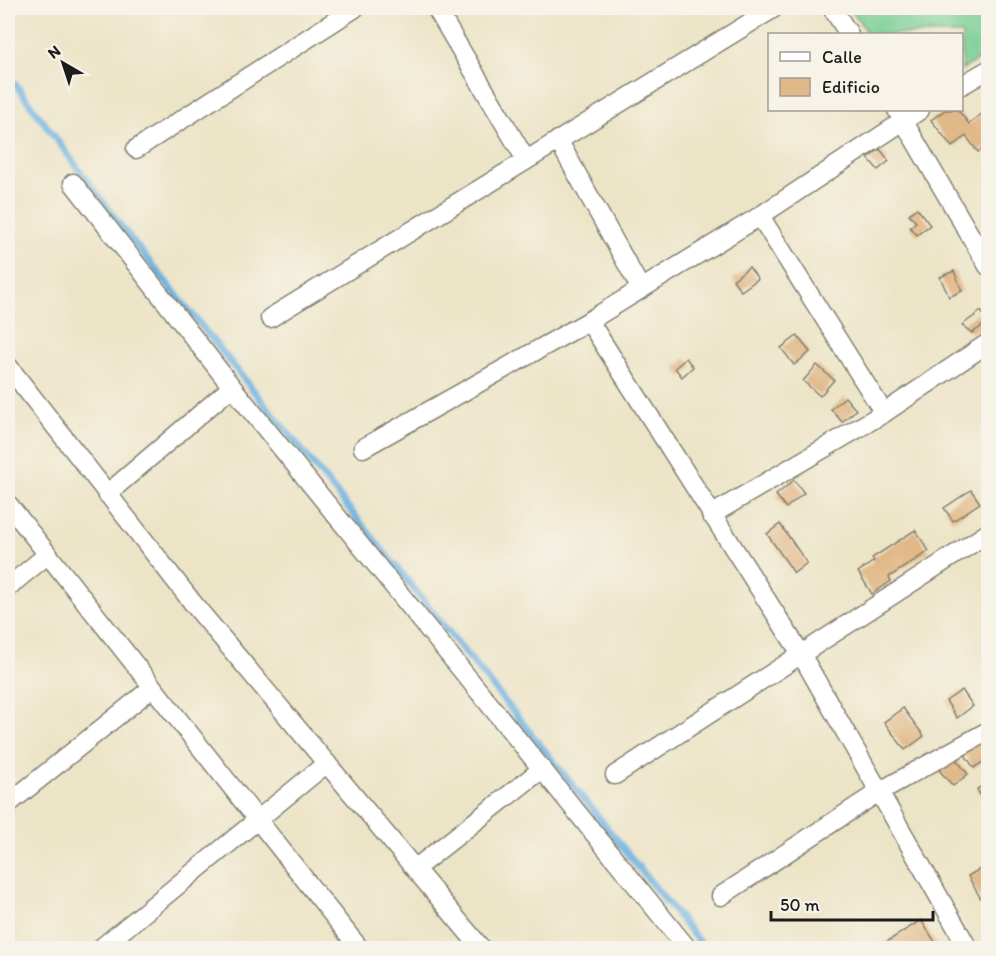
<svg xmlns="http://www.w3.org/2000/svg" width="996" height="956" font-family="Itim,sans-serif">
	<rect width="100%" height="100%" fill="#f7f3e8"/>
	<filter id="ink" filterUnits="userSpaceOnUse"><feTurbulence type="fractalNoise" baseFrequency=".0167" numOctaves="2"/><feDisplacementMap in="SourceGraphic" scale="12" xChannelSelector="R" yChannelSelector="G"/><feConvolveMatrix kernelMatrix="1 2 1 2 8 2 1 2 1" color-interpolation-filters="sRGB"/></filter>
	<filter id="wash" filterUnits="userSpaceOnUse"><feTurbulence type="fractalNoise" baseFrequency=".008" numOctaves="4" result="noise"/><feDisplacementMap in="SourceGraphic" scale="24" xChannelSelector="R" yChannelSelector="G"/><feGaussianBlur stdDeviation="1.35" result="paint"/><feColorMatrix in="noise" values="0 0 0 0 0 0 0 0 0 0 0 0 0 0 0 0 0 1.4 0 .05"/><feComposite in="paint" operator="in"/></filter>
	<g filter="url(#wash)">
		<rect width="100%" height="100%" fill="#ece4c6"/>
		<path fill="#76cd92" stroke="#497457" stroke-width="1.5" d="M850 8H988V53L962 70V34H868Z"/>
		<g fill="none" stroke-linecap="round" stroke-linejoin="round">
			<path stroke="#6ab1e1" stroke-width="7" d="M8 74 123 229 704 948"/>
		</g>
		<g id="blocks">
			<g fill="#e1b887">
				<path d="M988 109V144L978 152 966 136 952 147 931 120 945 110H958L969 124Z"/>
				<path d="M880 149 889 161 878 170 868 158Z"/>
				<path d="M917 208 930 225 917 235 910 227 916 222 909 214Z"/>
				<path d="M749 267 758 279 741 291 733 280Z"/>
				<path d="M954 271 962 291 949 297 940 277Z"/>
				<path d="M981 311 988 322 972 333 962 325Z"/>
				<path d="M797 336 810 352 794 365 781 348Z"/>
				<path d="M686 358 693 367 682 377 675 368Z"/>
				<path d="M817 365 834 380 820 396 803 381Z"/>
				<path d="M845 397 856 410 842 422 831 409Z"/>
				<path d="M794 480 804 493 786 508 776 495Z"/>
				<path d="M971 490 980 503 953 521 944 508Z"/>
				<path d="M780 524 807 563 794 573 767 534Z"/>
				<path d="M915 530 929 551 889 577 891 581 872 594 858 572 874 561 872 558Z"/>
				<path d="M962 690 973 706 957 718 946 701Z"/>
				<path d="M903 708 924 736 905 750 884 722Z"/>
				<path d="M981 739 988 750V758L974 768 963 752Z"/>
				<path d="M954 757 968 774 953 786 939 770Z"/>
				<path d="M988 782V809L977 789Z"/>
				<path d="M988 864V895L981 899 968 876Z"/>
				<path d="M921 920 939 948H877Z"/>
			</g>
		</g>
	</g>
	<g filter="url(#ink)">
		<use href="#blocks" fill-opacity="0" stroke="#848071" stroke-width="1.5"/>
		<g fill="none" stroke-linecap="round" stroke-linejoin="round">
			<defs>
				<g id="street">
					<path d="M436 8 526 160"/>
					<path d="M832 8 849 34"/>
					<path d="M962 85 988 70"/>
					<path d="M897 110 988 266"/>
					<path d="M558 140 641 289"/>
					<path d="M136 149 355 8"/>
					<path d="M73 183 232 387 687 948"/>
					<path d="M760 216 884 413"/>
					<path d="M270 318 774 8"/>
					<path d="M589 321 801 654 968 948"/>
					<path d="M8 366 196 607 481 948"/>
					<path d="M363 448 589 321 760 216 920 110"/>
					<path d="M107 494 232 387"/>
					<path d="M8 504 359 948"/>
					<path d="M711 515 884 413 988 343"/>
					<path d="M8 587 47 555"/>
					<path d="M615 775 988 533"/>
					<path d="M8 804 152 688"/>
					<path d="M416 868 542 769"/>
					<path d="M721 896 877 793 988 731"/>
					<path d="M101 948 327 763"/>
				</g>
			</defs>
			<use href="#street" stroke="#848071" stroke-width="21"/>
			<use href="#street" stroke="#fff" stroke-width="18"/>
		</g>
	</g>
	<rect width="996" height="956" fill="none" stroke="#f7f3e8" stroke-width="30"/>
	<rect x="768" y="33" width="195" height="78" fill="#f7f3e8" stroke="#9f9d96" stroke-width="1.5"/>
	<rect x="780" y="52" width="30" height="9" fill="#ffffff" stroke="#9f9d96" stroke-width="1.5"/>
	<text x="822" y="63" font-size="18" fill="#1c1c1c">Calle</text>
	<rect x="780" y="78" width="30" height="18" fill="#e1b887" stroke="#9f9d96" stroke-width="1.5"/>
	<text x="822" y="93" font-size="18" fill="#1c1c1c">Edificio</text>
	<g transform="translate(63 63) rotate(321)" stroke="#f7f3e8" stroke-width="4.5" paint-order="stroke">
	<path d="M0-4.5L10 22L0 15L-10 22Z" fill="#1c1c1c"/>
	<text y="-9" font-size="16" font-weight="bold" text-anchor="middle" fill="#1c1c1c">N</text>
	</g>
	<path d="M771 911v9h162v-9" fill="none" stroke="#1c1c1c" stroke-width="3"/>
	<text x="780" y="911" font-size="18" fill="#1c1c1c" stroke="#f7f3e8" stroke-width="4.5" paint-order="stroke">50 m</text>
</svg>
